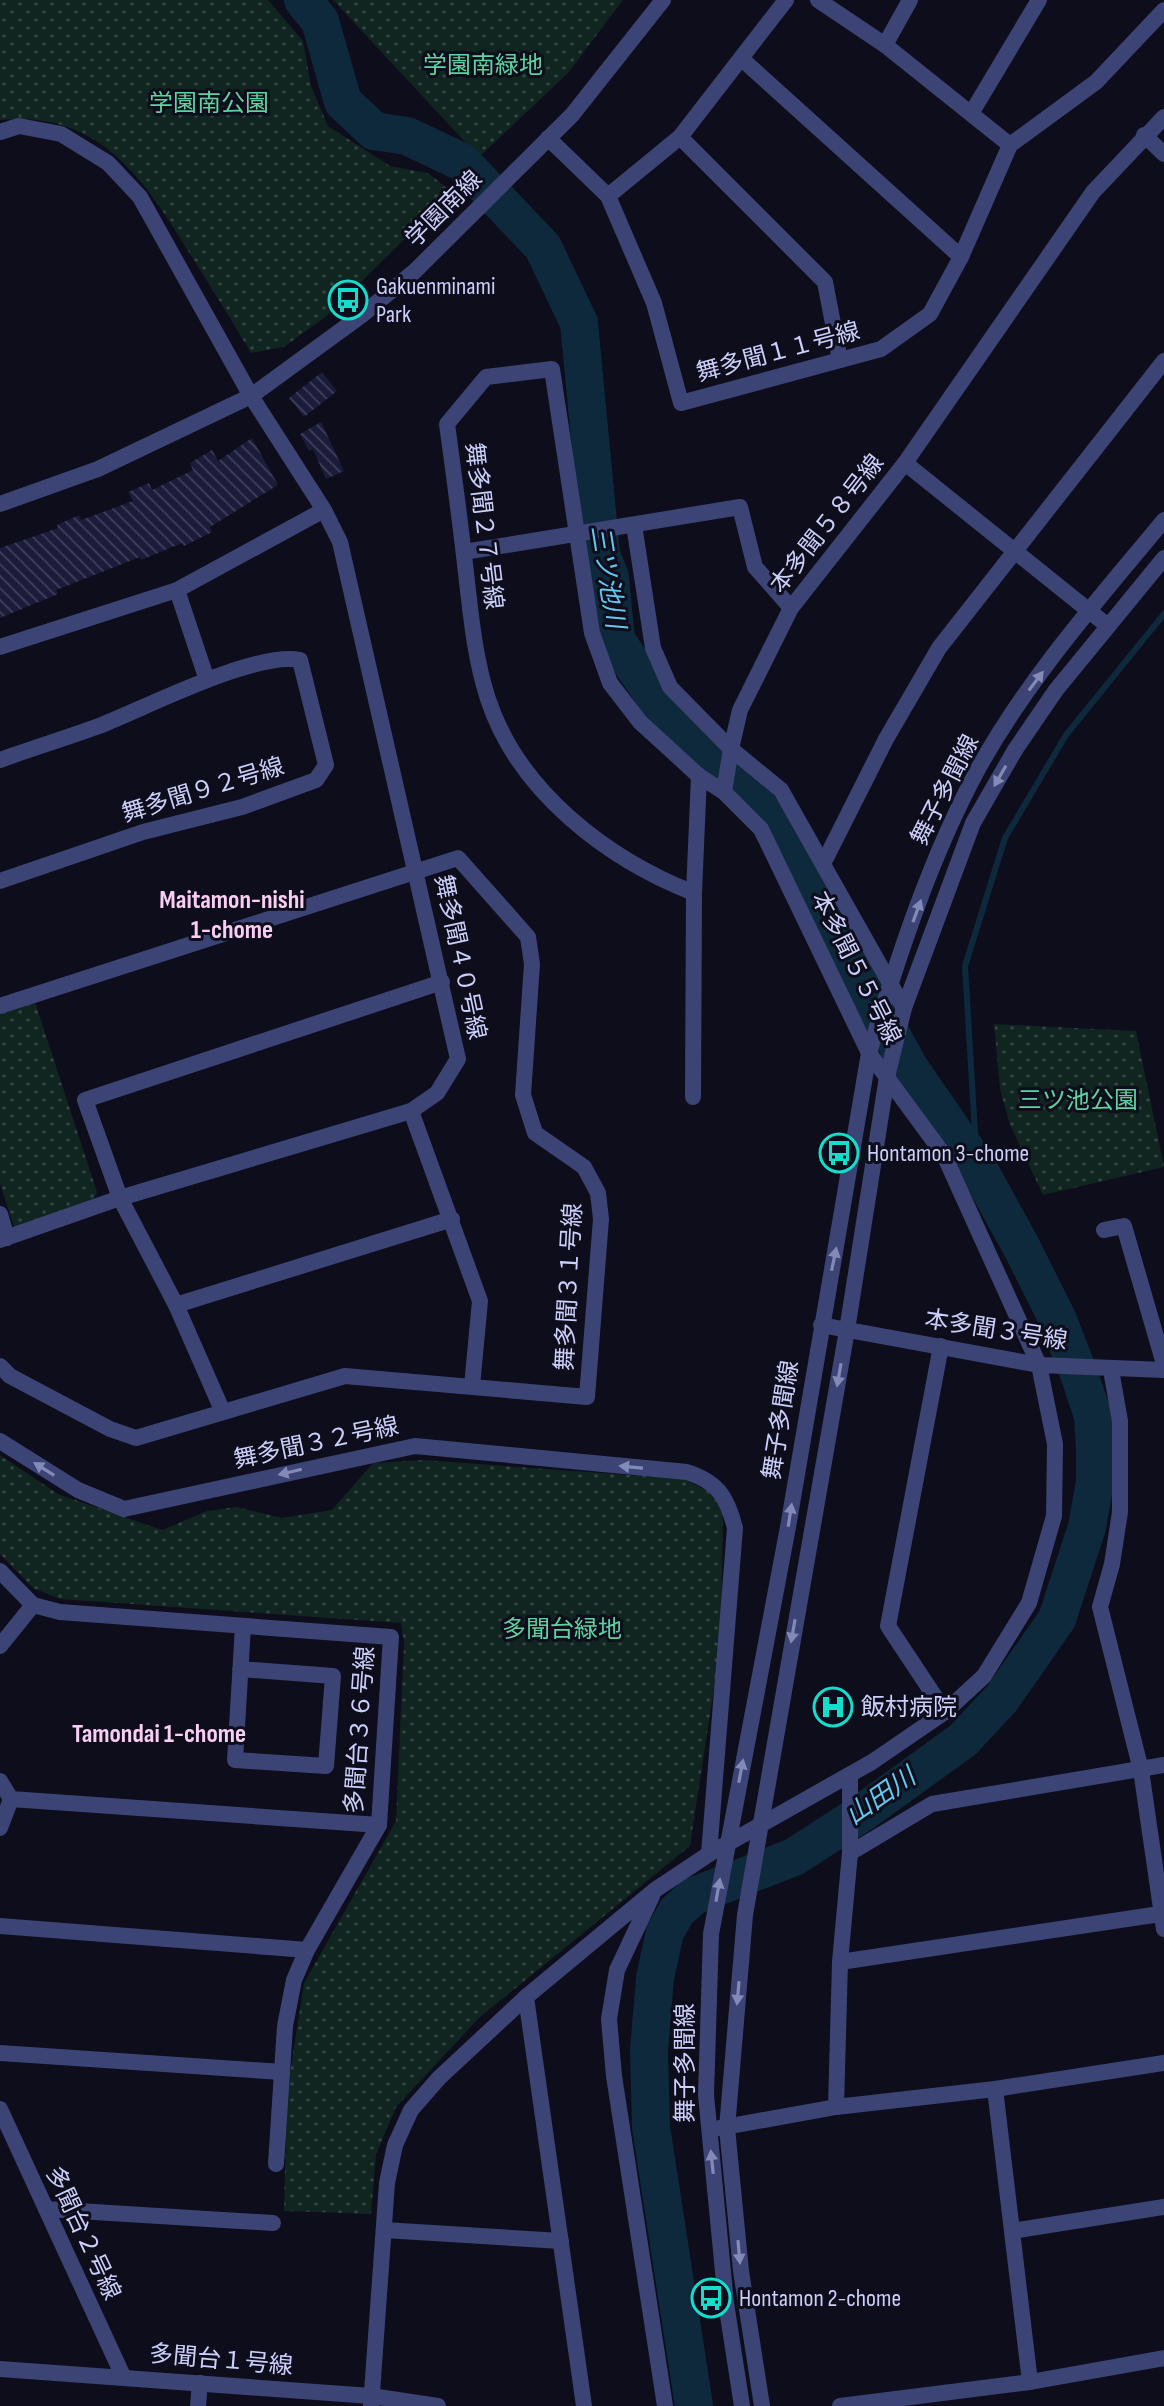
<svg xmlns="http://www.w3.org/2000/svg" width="1164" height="2406" font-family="'Sofia Sans Condensed','Noto Sans JP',sans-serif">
	<defs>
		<pattern id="park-dots" width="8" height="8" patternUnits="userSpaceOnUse" patternTransform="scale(2)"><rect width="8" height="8" fill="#102420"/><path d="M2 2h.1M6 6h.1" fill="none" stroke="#324341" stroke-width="1.8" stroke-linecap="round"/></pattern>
		<pattern id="building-back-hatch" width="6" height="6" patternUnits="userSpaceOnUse" patternTransform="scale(2)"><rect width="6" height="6" fill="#1b1b3a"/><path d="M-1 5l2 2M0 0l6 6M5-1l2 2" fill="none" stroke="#3b3b57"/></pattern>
	</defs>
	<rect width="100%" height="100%" fill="#0d0d1b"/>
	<g fill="url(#park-dots)">
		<path d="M0 0H268L303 41 311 86 328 126 390 166 428 173 452 192 328 315 284 347 251 353C231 320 211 287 190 254 144 179 99 110 0 120Z"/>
		<path d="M333 0H623L568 73 479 157Z"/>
		<path d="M35 1002 97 1192 92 1203 14 1227 0 1184V1013Z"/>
		<path d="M994 1024 1136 1031 1164 1167 1043 1195 1010 1125 1000 1089Z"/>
		<path d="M0 1455 58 1494 162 1530 207 1511 236 1507 282 1518 332 1510 373 1463 423 1460 684 1479 708 1491 723 1510 721 1642 690 1846 480 2017 396 2107 376 2155 371 2214 284 2211 287 2091 304 1983 396 1821 404 1642 401 1623 60 1599 33 1588 0 1554Z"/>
	</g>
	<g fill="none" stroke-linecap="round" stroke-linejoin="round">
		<path stroke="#0f293c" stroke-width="6" d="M977 1166 965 966 1005 838 1066 735 1164 614"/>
		<path stroke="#0f293c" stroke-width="38" d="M303 0 320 21 343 102 374 131 407 136 462 162 543 247 579 323 601 554 610 577 616 640 673 724 746 787 808 882 909 1067 977 1166 1022 1248 1058 1320 1080 1377 1093 1416 1095 1449V1482L1087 1527 1057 1619 1002 1698 963 1740 862 1813 794 1857 694 1896 677 1911 665 1932 655 1978 649 2050 651 2127 694 2406"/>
	</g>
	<g fill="url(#building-back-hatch)">
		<path d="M322 372 337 391 304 417 289 398Z"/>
		<path d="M321 422 344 471 326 479 313 449 309 451 300 434Z"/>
		<path d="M252 438 278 485 210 527 212 532 184 546 182 543 141 560 140 557 56 590 58 594 0 618V548L58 528 57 525 79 515 81 520 133 501 128 492 149 483 152 490 193 470 190 463 212 450 218 461Z"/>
	</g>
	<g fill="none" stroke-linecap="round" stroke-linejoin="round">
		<g stroke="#3c4476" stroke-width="16">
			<path d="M818 0 885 45 1010 145"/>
			<path d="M885 45 910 0"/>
			<path d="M743 60 961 257"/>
			<path d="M972 112 1039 0"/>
			<path d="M0 132 19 126 61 134 108 163 140 197 251 396 324 510 340 542 458 1059 437 1093 411 1111 120 1198 0 1240"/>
			<path d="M1144 135 1164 154"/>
			<path d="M680 137 825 282 840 360"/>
			<path d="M548 138 608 196 654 303 681 403 881 349 930 314 961 257 1010 145 1096 82 1164 10"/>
			<path d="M608 196 680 137 786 0"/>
			<path d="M905 463 1108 626"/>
			<path d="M634 525 653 648 670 687 731 749 724 792"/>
			<path d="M464 552 740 507 755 567 791 608"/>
			<path d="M177 590 207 680"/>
			<path d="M0 647 177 590 324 510"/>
			<path d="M0 760C33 748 66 738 99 726 145 708 255 651 300 660L326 765 316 780 242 807 143 832 0 881"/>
			<path d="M824 862 886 739 939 648 1164 361"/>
			<path d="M0 1006 458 858 528 937 532 964 523 1095 535 1133 584 1167 598 1193 601 1219 587 1397 345 1376 136 1438 110 1429 10 1376 0 1366"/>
			<path d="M904 1008 781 790 731 749 740 710 791 608 905 463 1093 192 1164 117"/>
			<path d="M693 1097 694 893C607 859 518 791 488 699 473 653 470 604 464 556 459 512 453 468 447 424L486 377 552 369 592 633 610 683 640 722 699 776 694 893"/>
			<path d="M411 1111 480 1301 472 1386"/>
			<path d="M0 1214 7 1238"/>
			<path d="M1104 1230 1124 1226 1164 1364"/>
			<path d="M176 1305 452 1219"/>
			<path d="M941 1346 888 1626 945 1712"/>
			<path d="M1111 1370 1120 1421V1512L1112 1564 1100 1607 1141 1770 1164 1929"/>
			<path d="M223 1412 176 1305 120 1198 85 1100 442 982"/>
			<path d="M0 1441 78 1490 124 1509 415 1446 687 1472C718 1482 727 1497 735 1528L709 1854"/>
			<path d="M0 1571 33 1605 60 1612 391 1637 379 1825 307 1950 294 1980 285 2026 282 2072 0 2053"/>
			<path d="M0 1646 33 1605"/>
			<path d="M240 1669 333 1676 326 1766 235 1760 243 1626"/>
			<path d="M0 1781 11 1799 379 1825"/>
			<path d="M0 1828 11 1799"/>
			<path d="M850 1853 932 1804 1164 1765"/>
			<path d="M652 1896 617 1970 609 2019 614 2076 665 2406"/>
			<path d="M0 1926 307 1950"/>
			<path d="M840 1962 1160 1914"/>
			<path d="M526 1997 584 2406"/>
			<path d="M995 2089 1030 2382"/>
			<path d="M836 2107 840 1962 850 1853V1776"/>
			<path d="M714 2129 836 2107 995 2089 1164 2063"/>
			<path d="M276 2164 282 2072"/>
			<path d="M46 2209 273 2223"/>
			<path d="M384 2230 561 2241"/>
			<path d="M1012 2231 1164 2207"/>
			<path d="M198 2406 200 2383"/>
			<path d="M371 2406 387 2183 395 2145 411 2110 439 2078 526 1997 655 1890 709 1854 872 1762 945 1712 984 1676 1029 1603 1054 1516 1055 1444 1039 1365 944 1155 869 1053 761 829 724 792 699 776"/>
			<path d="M840 2406 1030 2382 1164 2358"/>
		</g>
		<g stroke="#3c4476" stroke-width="16">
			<path d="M0 504 98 469 251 396 362 315 415 271 572 115 663 0"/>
			<path d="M821 1325 1039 1365 1164 1370"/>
			<path d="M0 2109 123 2376"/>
			<path d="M0 2369 371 2396 438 2406"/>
			<path d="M742 2406 726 2303 706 2095 711 1934 788 1527 869 1053C898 957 930 858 978 769 1028 678 1099 599 1164 520"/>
			<path d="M762 2406 741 2271 727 2128 745 1915 847 1330 887 1077 904 1008 973 823 1015 750 1056 690 1164 558"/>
		</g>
	</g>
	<defs><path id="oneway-solid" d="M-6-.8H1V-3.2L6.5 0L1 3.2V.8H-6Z" transform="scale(2)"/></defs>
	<g fill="#848ab8">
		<use href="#oneway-solid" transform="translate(1036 681) rotate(-53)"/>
		<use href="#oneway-solid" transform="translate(1000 776) rotate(120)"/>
		<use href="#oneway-solid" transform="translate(917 911) rotate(-70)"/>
		<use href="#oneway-solid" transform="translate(834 1259) rotate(-78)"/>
		<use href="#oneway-solid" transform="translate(839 1375) rotate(100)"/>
		<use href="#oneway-solid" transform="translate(631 1467) rotate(-175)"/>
		<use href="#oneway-solid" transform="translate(44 1469) rotate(-148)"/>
		<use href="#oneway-solid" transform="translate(290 1472) rotate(167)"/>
		<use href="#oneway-solid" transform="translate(790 1515) rotate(-81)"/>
		<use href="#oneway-solid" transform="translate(793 1631) rotate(100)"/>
		<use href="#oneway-solid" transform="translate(741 1771) rotate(-79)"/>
		<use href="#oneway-solid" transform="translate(718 1890) rotate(-80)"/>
		<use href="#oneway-solid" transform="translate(738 1993) rotate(95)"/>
		<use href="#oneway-solid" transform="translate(712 2162) rotate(-96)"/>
		<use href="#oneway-solid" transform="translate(739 2252) rotate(85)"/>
	</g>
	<defs>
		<symbol id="bus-ring" viewBox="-11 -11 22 22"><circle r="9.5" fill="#0d0d1b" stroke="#15ddcc" stroke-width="1.5"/><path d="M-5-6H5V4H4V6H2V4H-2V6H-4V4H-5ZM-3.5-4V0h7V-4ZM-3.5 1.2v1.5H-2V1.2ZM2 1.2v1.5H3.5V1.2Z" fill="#15ddcc"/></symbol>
		<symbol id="hospital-ring" viewBox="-11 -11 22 22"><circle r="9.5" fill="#0d0d1b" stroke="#15ddcc" stroke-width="1.5"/><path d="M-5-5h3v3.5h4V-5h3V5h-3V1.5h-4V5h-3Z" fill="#15ddcc"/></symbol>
	</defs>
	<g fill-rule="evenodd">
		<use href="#bus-ring" x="326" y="278" width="44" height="44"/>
		<use href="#bus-ring" x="817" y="1131" width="44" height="44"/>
		<use href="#hospital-ring" x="811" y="1685" width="44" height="44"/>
		<use href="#bus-ring" x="689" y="2276" width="44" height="44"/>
	</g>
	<g text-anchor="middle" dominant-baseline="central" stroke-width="6" stroke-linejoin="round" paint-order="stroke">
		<g font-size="24" fill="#60d2a0" stroke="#0d0d1b">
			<text x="483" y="65">学園南緑地</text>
			<text x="209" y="103">学園南公園</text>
			<text x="1078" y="1100">三ツ池公園</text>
			<text x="562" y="1629">多聞台緑地</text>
		</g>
		<g font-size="24" fill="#cccffa" stroke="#0d0d1b">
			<text transform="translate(444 209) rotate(-45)">学園南線</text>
			<text transform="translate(778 352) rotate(-15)">舞多聞１１号線</text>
			<text transform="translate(827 524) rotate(-52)">本多聞５８号線</text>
			<text transform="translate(484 526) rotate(83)">舞多聞２７号線</text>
			<text transform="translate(203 790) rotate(-17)">舞多聞９２号線</text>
			<text transform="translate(945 790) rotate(-63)">舞子多聞線</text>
			<text transform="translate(460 957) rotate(78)">舞多聞４０号線</text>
			<text transform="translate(856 968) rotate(63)">本多聞５５号線</text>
			<text transform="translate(569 1287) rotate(-87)">舞多聞３１号線</text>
			<text transform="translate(996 1330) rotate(9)">本多聞３号線</text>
			<text transform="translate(781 1420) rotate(-81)">舞子多聞線</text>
			<text transform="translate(316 1443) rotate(-12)">舞多聞３２号線</text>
			<text transform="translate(360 1730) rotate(-86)">多聞台３６号線</text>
			<text transform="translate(685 2063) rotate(-90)">舞子多聞線</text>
			<text transform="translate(83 2233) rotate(65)">多聞台２号線</text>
			<text transform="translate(221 2360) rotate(5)">多聞台１号線</text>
		</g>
		<g font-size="24" fill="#cccffa" stroke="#0d0d1b" text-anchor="start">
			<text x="376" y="286">Gakuenminami<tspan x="376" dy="28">Park</tspan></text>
			<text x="867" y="1153">Hontamon 3-chome</text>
			<text x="861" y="1707">飯村病院</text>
			<text x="739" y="2298">Hontamon 2-chome</text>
		</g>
		<g font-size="26" font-style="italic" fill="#63c9f0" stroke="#0d0d1b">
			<text transform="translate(607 577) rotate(81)">三ツ池川</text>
			<text transform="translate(881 1797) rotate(-35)">山田川</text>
		</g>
		<g font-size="26" font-weight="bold" fill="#facdf2" stroke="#0d0d1b">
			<text x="232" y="900">Maitamon-nishi<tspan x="232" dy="30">1-chome</tspan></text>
			<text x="159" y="1734">Tamondai 1-chome</text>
		</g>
	</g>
</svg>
